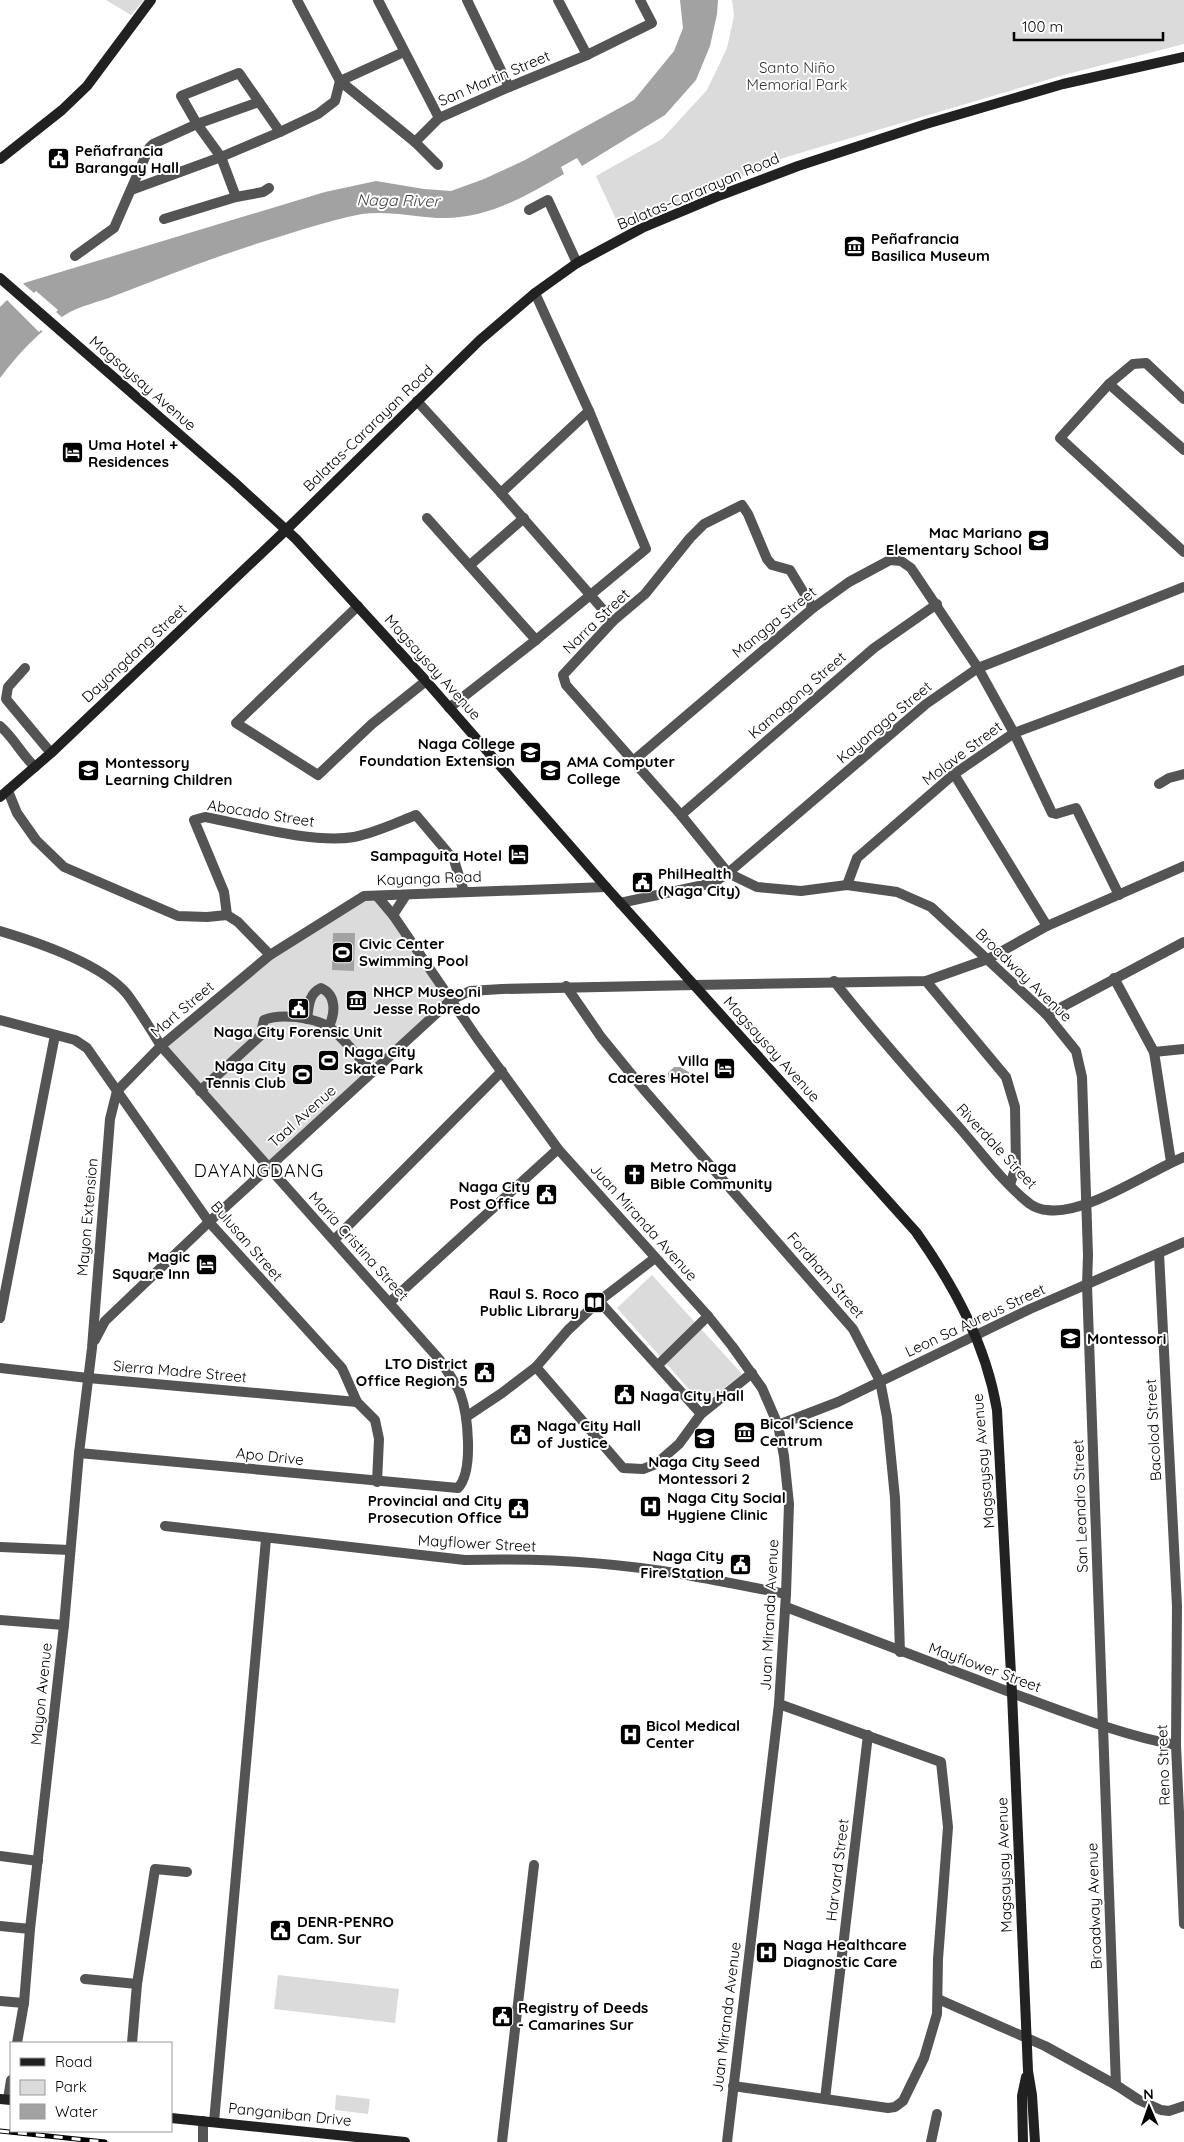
<svg xmlns="http://www.w3.org/2000/svg" width="1184" height="2142" font-family="Quicksand,sans-serif">
	<rect width="100%" height="100%" fill="#fff"/>
	<g fill="#dbdbdb">
		<path d="M106 0H144L131 15Z"/>
		<path d="M732 0H1184V44L1060 76 783 158 621 230 596 176 662 139 707 90 727 48 734 16Z"/>
		<path d="M364 896H377L451 1000 268 1168 161 1046 270 955Z"/>
		<path d="M652 1275 742 1374 703 1405 617 1308Z"/>
		<path d="M278 1975 399 1989 395 2023 274 2009Z"/>
		<path d="M336 2095 370 2099 368 2114 335 2110Z"/>
	</g>
	<g fill="#a2a2a2">
		<path d="M680 0H718L717 14 710 46 696 80 665 115 582 166 577 158 561 167 564 174C528 195 489 218 445 218 418 218 389 210 362 214 336 219 310 227 285 235 227 252 171 274 114 296 99 302 79 306 65 315 38 332 19 353 0 378V307L24 283 325 192 376 181 424 189 451 191 484 179 525 160 634 100 674 51 683 28Z"/>
		<path d="M333 933H355L354 971 332 970Z"/>
		<path d="M674 1067H680L689 1072 690 1080 671 1083 669 1081 668 1073Z"/>
	</g>
	<path fill="#fff" d="M21 282 34 293 36 291 58 310 56 312 64 319 44 333 41 330 39 332 5 298Z"/>
	<g fill="none" stroke-linecap="round" stroke-linejoin="round">
		<g stroke="#545454" stroke-width="10">
			<path d="M297 0 340 81 415 142 439 118 509 87 587 55 652 23 640 0"/>
			<path d="M378 0 439 118"/>
			<path d="M467 0 509 87"/>
			<path d="M558 0 587 55"/>
			<path d="M340 81 404 52"/>
			<path d="M415 142 438 165"/>
			<path d="M131 190 221 157 280 132 318 114 335 101 340 81"/>
			<path d="M236 197 221 157 197 124 181 96 239 73 280 132"/>
			<path d="M529 210 548 200 577 263"/>
			<path d="M164 219 236 197 263 192 269 188"/>
			<path d="M75 256 114 228 149 148 153 144 197 124 259 102"/>
			<path d="M1109 384 1184 450"/>
			<path d="M1184 399 1146 363 1133 364 1109 384 1060 438 1184 552"/>
			<path d="M417 401 501 493 613 621"/>
			<path d="M501 493 589 411"/>
			<path d="M427 518 536 640"/>
			<path d="M470 565 524 518"/>
			<path d="M358 606 236 723 318 775 372 724 426 681"/>
			<path d="M813 608 790 570 772 565 767 559 748 514 742 505 704 524 690 538 645 594 613 621 563 675 566 685 681 815 728 873 757 887 801 891 847 885 897 892 931 907 1047 1015 1076 1051 1082 1077 1088 1255 1087 1285 1116 2085"/>
			<path d="M25 668 8 687 6 699 51 753"/>
			<path d="M449 708 536 640 646 549 589 411 535 293"/>
			<path d="M0 726C14 738 22 755 35 767"/>
			<path d="M633 761 813 608 849 582 890 560 901 561 911 568 978 668 1014 733 1052 813 1056 814 1076 808 1119 895"/>
			<path d="M954 774 1047 926"/>
			<path d="M1159 784 1169 778 1184 774"/>
			<path d="M8 791 17 813 36 840 64 867 178 916 207 917 227 915"/>
			<path d="M681 815 874 648 937 604"/>
			<path d="M847 885 857 858 954 774 1014 733 1184 670"/>
			<path d="M620 903 713 883 728 873 926 704 978 668 1184 587"/>
			<path d="M0 931C37 942 102 964 127 994 139 1010 150 1028 161 1046L439 1359C446 1370 455 1381 460 1393 468 1414 474 1471 458 1488L79 1453"/>
			<path d="M270 955 238 922 227 915 224 892 194 820 205 817C247 825 313 844 354 837 375 833 396 823 416 815L454 860 464 892"/>
			<path d="M1114 978 1154 1052 1171 1162"/>
			<path d="M834 981C873 1031 915 1078 958 1126 981 1152 1002 1182 1030 1204 1034 1207 1042 1210 1047 1210 1085 1216 1149 1171 1184 1157"/>
			<path d="M926 981 1006 1077 1015 1107 1016 1166 1010 1185"/>
			<path d="M695 985 926 981 988 959 1047 926 1184 866"/>
			<path d="M566 986 601 1037 645 1091 853 1329 880 1381 887 1417 895 1498 900 1652"/>
			<path d="M1047 1015 1184 942"/>
			<path d="M307 1019C309 1007 308 994 321 988 337 995 335 1014 329 1026"/>
			<path d="M0 1020 75 1040 87 1048 209 1222 342 1368 357 1402 375 1420 379 1439 377 1482"/>
			<path d="M1154 1052 1184 1049"/>
			<path d="M200 1091 260 1036 264 1020C280 1013 313 1017 329 1027 340 1034 362 1061 372 1072"/>
			<path d="M334 1240 502 1071"/>
			<path d="M1159 1253 1177 1606 1176 1745 1184 1924"/>
			<path d="M655 1258 599 1301 701 1414"/>
			<path d="M390 1302 558 1149"/>
			<path d="M0 1318 55 1035"/>
			<path d="M658 1365 708 1316"/>
			<path d="M536 1367 623 1468 643 1469 656 1464 679 1444 701 1414 752 1373"/>
			<path d="M0 1368 88 1378 357 1402"/>
			<path d="M466 1417 502 1393 536 1367 568 1330 599 1301"/>
			<path d="M165 1526 465 1560C536 1558 611 1562 681 1574 716 1580 751 1587 786 1594"/>
			<path d="M786 1607C864 1637 942 1667 1020 1696 1072 1715 1122 1735 1176 1745"/>
			<path d="M0 1620 64 1625"/>
			<path d="M0 1856 38 1861"/>
			<path d="M0 1926 30 1929"/>
			<path d="M85 1979 137 1984"/>
			<path d="M938 1999 1045 2046 1116 2085 1139 2100 1161 2110 1169 2111 1184 2106"/>
			<path d="M0 2001 24 2003"/>
			<path d="M132 2043 137 1984 155 1869 187 1872"/>
			<path d="M733 2086 888 2108 895 2107 903 2101 924 2058 937 2014 938 1959 948 1827 941 1762 779 1704"/>
			<path d="M825 2099 868 1735"/>
			<path d="M214 2122 266 1539"/>
			<path d="M502 2142 534 1865"/>
			<path d="M931 2142 937 2114"/>
		</g>
		<g stroke="#545454" stroke-width="10">
			<path d="M377 896 393 915 477 1038 558 1149 708 1316 732 1346 762 1388 778 1425 784 1456 789 1504 786 1594 779 1704 727 2142"/>
			<path d="M393 915 406 895"/>
			<path d="M95 1340 105 1321 209 1222 451 1000 470 991 502 989 695 985"/>
			<path d="M778 1425 838 1402 1030 1309 1184 1242"/>
			<path d="M0 1547 70 1550"/>
			<path d="M17 2043 24 2003 30 1929 64 1625 79 1453 92 1348 110 1119 117 1091 161 1046 270 955 364 896 606 887"/>
			<path d="M8 2099 11 2080"/>
			<path d="M203 2121V2142"/>
		</g>
		<g stroke="#212121" stroke-width="10">
			<path d="M0 159 62 110 87 86 151 0"/>
			<path d="M0 278 234 482 296 539 426 681 606 887 916 1232C954 1286 986 1344 997 1410L1012 1693 1028 2071 1032 2095 1035 2142"/>
			<path d="M0 797 51 753 287 529 480 340 535 293 577 263 642 228 721 195 798 166 926 124 1063 84 1184 57"/>
			<path d="M0 2099 11 2100"/>
			<path d="M171 2118 405 2142"/>
			<path d="M1023 2142 1022 2096 1026 2077"/>
		</g>
		<defs>
			<path id="rail" d="M0 2131 105 2142"/>
		</defs>
		<use href="#rail" stroke="#000" stroke-width="5"/>
		<use href="#rail" stroke="#fff" stroke-width="3" stroke-dasharray="9" stroke-linecap="butt"/>
	</g>
	<defs>
		<symbol id="civic-square" viewBox="-11 -11 22 22"><rect x="-9" y="-9" width="18" height="18" rx="4" fill="#000" stroke="#fff"/><path d="M-.6-6.5H3V-4.5H.6V-3L4-1V1h2V6H-6V1h2V-1L-.6-3ZM-1.2 2.5V6h2.4V2.5Z" fill="#fff"/></symbol>
		<symbol id="museum-square" viewBox="-11 -11 22 22"><rect x="-9" y="-9" width="18" height="18" rx="4" fill="#000" stroke="#fff"/><path d="M0-6L6-3V-2H-6V-3ZM-5-1h2V3h-2ZM-1-1h2V3h-2ZM3-1h2V3H3ZM-6 4H6V6H-6Z" fill="#fff"/></symbol>
		<symbol id="hotel-square" viewBox="-11 -11 22 22"><rect x="-9" y="-9" width="18" height="18" rx="4" fill="#000" stroke="#fff"/><path d="M-6-4.5h1.5V1H6V5H4.5V3h-9V5H-6ZM-4 0a1.8 1.8 0 1 1 3.6 0ZM.5 0V-2.5h3Q6-2.5 6 0Z" fill="#fff"/></symbol>
		<symbol id="school-square" viewBox="-11 -11 22 22"><rect x="-9" y="-9" width="18" height="18" rx="4" fill="#000" stroke="#fff"/><path d="M0-5L7-2L0 1L-7-2ZM-4 1L0 2.5L4 1V4Q0 6-4 4Z" fill="#fff"/></symbol>
		<symbol id="university-square" viewBox="-11 -11 22 22"><rect x="-9" y="-9" width="18" height="18" rx="4" fill="#000" stroke="#fff"/><path d="M0-5L7-2L0 1L-7-2ZM-4 1L0 2.5L4 1V4Q0 6-4 4Z" fill="#fff"/></symbol>
		<symbol id="stadium-square" viewBox="-11 -11 22 22"><rect x="-9" y="-9" width="18" height="18" rx="4" fill="#000" stroke="#fff"/><path d="M0-5a6.5 5 0 1 0 0 10a6.5 5 0 1 0 0-10ZM-3.5-1.8h7v3.6h-7Z" fill="#fff"/></symbol>
		<symbol id="church-square" viewBox="-11 -11 22 22"><rect x="-9" y="-9" width="18" height="18" rx="4" fill="#000" stroke="#fff"/><path d="M-1.2-6h2.4v3.5h3.3v2.4h-3.3V6h-2.4V-.1h-3.3v-2.4h3.3Z" fill="#fff"/></symbol>
		<symbol id="library-square" viewBox="-11 -11 22 22"><rect x="-9" y="-9" width="18" height="18" rx="4" fill="#000" stroke="#fff"/><path d="M-6-4Q-3-5.5-.7-3.5V5Q-3 3-6 4ZM6-4Q3-5.5 .7-3.5V5Q3 3 6 4Z" fill="#fff"/></symbol>
		<symbol id="hospital-square" viewBox="-11 -11 22 22"><rect x="-9" y="-9" width="18" height="18" rx="4" fill="#000" stroke="#fff"/><path d="M-5-5h3v3.5h4V-5h3V5h-3V1.5h-4V5h-3Z" fill="#fff"/></symbol>
	</defs>
	<g fill-rule="evenodd">
		<use href="#civic-square" x="46" y="146" width="25" height="25"/>
		<use href="#museum-square" x="842" y="234" width="25" height="25"/>
		<use href="#hotel-square" x="60" y="440" width="25" height="25"/>
		<use href="#school-square" x="1026" y="528" width="25" height="25"/>
		<use href="#university-square" x="518" y="740" width="25" height="25"/>
		<use href="#university-square" x="538" y="758" width="25" height="25"/>
		<use href="#school-square" x="76" y="758" width="25" height="25"/>
		<use href="#hotel-square" x="506" y="842" width="25" height="25"/>
		<use href="#civic-square" x="630" y="870" width="25" height="25"/>
		<use href="#stadium-square" x="330" y="940" width="25" height="25"/>
		<use href="#museum-square" x="344" y="988" width="25" height="25"/>
		<use href="#civic-square" x="286" y="996" width="25" height="25"/>
		<use href="#stadium-square" x="316" y="1048" width="25" height="25"/>
		<use href="#hotel-square" x="712" y="1056" width="25" height="25"/>
		<use href="#stadium-square" x="290" y="1062" width="25" height="25"/>
		<use href="#church-square" x="622" y="1162" width="25" height="25"/>
		<use href="#civic-square" x="534" y="1182" width="25" height="25"/>
		<use href="#hotel-square" x="194" y="1252" width="25" height="25"/>
		<use href="#library-square" x="582" y="1290" width="25" height="25"/>
		<use href="#school-square" x="1058" y="1326" width="25" height="25"/>
		<use href="#civic-square" x="472" y="1360" width="25" height="25"/>
		<use href="#civic-square" x="612" y="1382" width="25" height="25"/>
		<use href="#museum-square" x="732" y="1420" width="25" height="25"/>
		<use href="#civic-square" x="508" y="1422" width="25" height="25"/>
		<use href="#school-square" x="692" y="1426" width="25" height="25"/>
		<use href="#hospital-square" x="638" y="1494" width="25" height="25"/>
		<use href="#civic-square" x="506" y="1496" width="25" height="25"/>
		<use href="#civic-square" x="728" y="1552" width="25" height="25"/>
		<use href="#hospital-square" x="618" y="1722" width="25" height="25"/>
		<use href="#civic-square" x="268" y="1918" width="25" height="25"/>
		<use href="#hospital-square" x="754" y="1940" width="25" height="25"/>
		<use href="#civic-square" x="490" y="2004" width="25" height="25"/>
	</g>
	<g text-anchor="middle" dominant-baseline="central" stroke-width="4" stroke-linejoin="round" paint-order="stroke">
		<g font-size="15" fill="#323232" stroke="#fff">
			<text x="797" y="67">Santo Niño<tspan x="797" dy="17">Memorial Park</tspan></text>
		</g>
		<g font-size="15" fill="#000" stroke="#fff">
			<text transform="translate(494 78) rotate(-23)">San Martin Street</text>
			<text transform="translate(698 191) rotate(-23)">Balatas-Cararayan Road</text>
			<text transform="translate(143 383) rotate(41)">Magsaysay Avenue</text>
			<text transform="translate(368 428) rotate(-44)">Balatas-Cararayan Road</text>
			<text transform="translate(596 621) rotate(-44)">Narra Street</text>
			<text transform="translate(774 622) rotate(-39)">Mangga Street</text>
			<text transform="translate(134 653) rotate(-43)">Dayangdang Street</text>
			<text transform="translate(433 667) rotate(48)">Magsaysay Avenue</text>
			<text transform="translate(797 695) rotate(-41)">Kamagong Street</text>
			<text transform="translate(884 722) rotate(-40)">Kayangga Street</text>
			<text transform="translate(962 753) rotate(-37)">Molave Street</text>
			<text transform="translate(261 813) rotate(9)">Abocado Street</text>
			<text transform="translate(429 878) rotate(-2)">Kayanga Road</text>
			<text transform="translate(1024 975) rotate(44)">Broadway Avenue</text>
			<text transform="translate(182 1009) rotate(-40)">Mart Street</text>
			<text transform="translate(772 1049) rotate(48)">Magsaysay Avenue</text>
			<text transform="translate(302 1116) rotate(-42)">Taal Avenue</text>
			<text transform="translate(997 1146) rotate(47)">Riverdale Street</text>
			<text transform="translate(87 1217) rotate(-85)">Mayon Extension</text>
			<text transform="translate(644 1222) rotate(48)">Juan Miranda Avenue</text>
			<text transform="translate(247 1241) rotate(49)">Bulusan Street</text>
			<text transform="translate(359 1246) rotate(48)">Maria Cristina Street</text>
			<text transform="translate(826 1275) rotate(49)">Fordham Street</text>
			<text transform="translate(975 1320) rotate(-25)">Leon Sa Aureus Street</text>
			<text transform="translate(180 1371) rotate(5)">Sierra Madre Street</text>
			<text transform="translate(1153 1430) rotate(-93)">Bacolod Street</text>
			<text transform="translate(270 1456) rotate(6)">Apo Drive</text>
			<text transform="translate(983 1461) rotate(-95)">Magsaysay Avenue</text>
			<text transform="translate(1080 1506) rotate(-92)">San Leandro Street</text>
			<text transform="translate(477 1543) rotate(3)">Mayflower Street</text>
			<text transform="translate(769 1615) rotate(-87)">Juan Miranda Avenue</text>
			<text transform="translate(985 1667) rotate(20)">Mayflower Street</text>
			<text transform="translate(41 1694) rotate(-84)">Mayon Avenue</text>
			<text transform="translate(1163 1765) rotate(-92)">Reno Street</text>
			<text transform="translate(1004 1865) rotate(-92)">Magsaysay Avenue</text>
			<text transform="translate(837 1870) rotate(-83)">Harvard Street</text>
			<text transform="translate(1094 1906) rotate(-92)">Broadway Avenue</text>
			<text transform="translate(726 2017) rotate(-83)">Juan Miranda Avenue</text>
			<text transform="translate(290 2114) rotate(6)">Panganiban Drive</text>
		</g>
		<g font-size="15" font-weight="bold" fill="#000" stroke="#fff" text-anchor="start">
			<text x="75" y="150">Peñafrancia<tspan x="75" dy="17">Barangay Hall</tspan></text>
			<text x="871" y="238">Peñafrancia<tspan x="871" dy="17">Basilica Museum</tspan></text>
			<text x="88" y="444">Uma Hotel +<tspan x="88" dy="17">Residences</tspan></text>
			<text x="1022" y="532" text-anchor="end">Mac Mariano<tspan x="1022" dy="17">Elementary School</tspan></text>
			<text x="515" y="743" text-anchor="end">Naga College<tspan x="515" dy="17">Foundation Extension</tspan></text>
			<text x="567" y="761">AMA Computer<tspan x="567" dy="17">College</tspan></text>
			<text x="105" y="762">Montessory<tspan x="105" dy="17">Learning Children</tspan></text>
			<text x="502" y="855" text-anchor="end">Sampaguita Hotel</text>
			<text x="658" y="873">PhilHealth<tspan x="658" dy="17">(Naga City)</tspan></text>
			<text x="359" y="943">Civic Center<tspan x="359" dy="17">Swimming Pool</tspan></text>
			<text x="373" y="991">NHCP Museo ni<tspan x="373" dy="17">Jesse Robredo</tspan></text>
			<text x="298" y="1031" text-anchor="middle">Naga City Forensic Unit</text>
			<text x="344" y="1051">Naga City<tspan x="344" dy="17">Skate Park</tspan></text>
			<text x="709" y="1060" text-anchor="end">Villa<tspan x="709" dy="17">Caceres Hotel</tspan></text>
			<text x="286" y="1065" text-anchor="end">Naga City<tspan x="286" dy="17">Tennis Club</tspan></text>
			<text x="650" y="1166">Metro Naga<tspan x="650" dy="17">Bible Community</tspan></text>
			<text x="530" y="1186" text-anchor="end">Naga City<tspan x="530" dy="17">Post Office</tspan></text>
			<text x="190" y="1256" text-anchor="end">Magic<tspan x="190" dy="17">Square Inn</tspan></text>
			<text x="579" y="1293" text-anchor="end">Raul S. Roco<tspan x="579" dy="17">Public Library</tspan></text>
			<text x="1087" y="1338">Montessori</text>
			<text x="468" y="1363" text-anchor="end">LTO District<tspan x="468" dy="17">Office Region 5</tspan></text>
			<text x="640" y="1395">Naga City Hall</text>
			<text x="760" y="1423">Bicol Science<tspan x="760" dy="17">Centrum</tspan></text>
			<text x="537" y="1425">Naga City Hall<tspan x="537" dy="17">of Justice</tspan></text>
			<text x="704" y="1461" text-anchor="middle">Naga City Seed<tspan x="704" dy="17">Montessori 2</tspan></text>
			<text x="667" y="1497">Naga City Social<tspan x="667" dy="17">Hygiene Clinic</tspan></text>
			<text x="502" y="1500" text-anchor="end">Provincial and City<tspan x="502" dy="17">Prosecution Office</tspan></text>
			<text x="724" y="1555" text-anchor="end">Naga City<tspan x="724" dy="17">Fire Station</tspan></text>
			<text x="646" y="1725">Bicol Medical<tspan x="646" dy="17">Center</tspan></text>
			<text x="297" y="1921">DENR-PENRO<tspan x="297" dy="17">Cam. Sur</tspan></text>
			<text x="783" y="1944">Naga Healthcare<tspan x="783" dy="17">Diagnostic Care</tspan></text>
			<text x="518" y="2007">Registry of Deeds<tspan x="518" dy="17">- Camarines Sur</tspan></text>
		</g>
		<g font-size="16" font-style="italic" fill="#434343" stroke="#fff">
			<text transform="translate(398 200) rotate(1)">Naga River</text>
		</g>
		<g font-size="18" letter-spacing="1" fill="#000" stroke="#fff">
			<text x="259" y="1170">DAYANGDANG</text>
		</g>
	</g>
	<rect x="10" y="2042" width="162" height="90" fill="#ffffff" stroke="#999999"/>
	<rect x="20" y="2058" width="25" height="8" fill="#212121" stroke="#999999"/>
	<text x="55" y="2067" font-size="15" fill="#000000">Road</text>
	<rect x="20" y="2080" width="25" height="15" fill="#dbdbdb" stroke="#999999"/>
	<text x="55" y="2092" font-size="15" fill="#000000">Park</text>
	<rect x="20" y="2104" width="25" height="15" fill="#a2a2a2" stroke="#999999"/>
	<text x="55" y="2117" font-size="15" fill="#000000">Water</text>
	<g transform="translate(1149 2107) rotate(358)" stroke="#ffffff" stroke-width="4" paint-order="stroke">
	<path d="M0-4L9 19L0 12L-9 19Z" fill="#000000"/>
	<text y="-8" font-size="14" font-weight="bold" text-anchor="middle" fill="#000000">N</text>
	</g>
	<path d="M1014 32v8h149v-8" fill="none" stroke="#000000" stroke-width="2.5"/>
	<text x="1022" y="32" font-size="15" fill="#000000" stroke="#ffffff" stroke-width="4" paint-order="stroke">100 m</text>
</svg>
